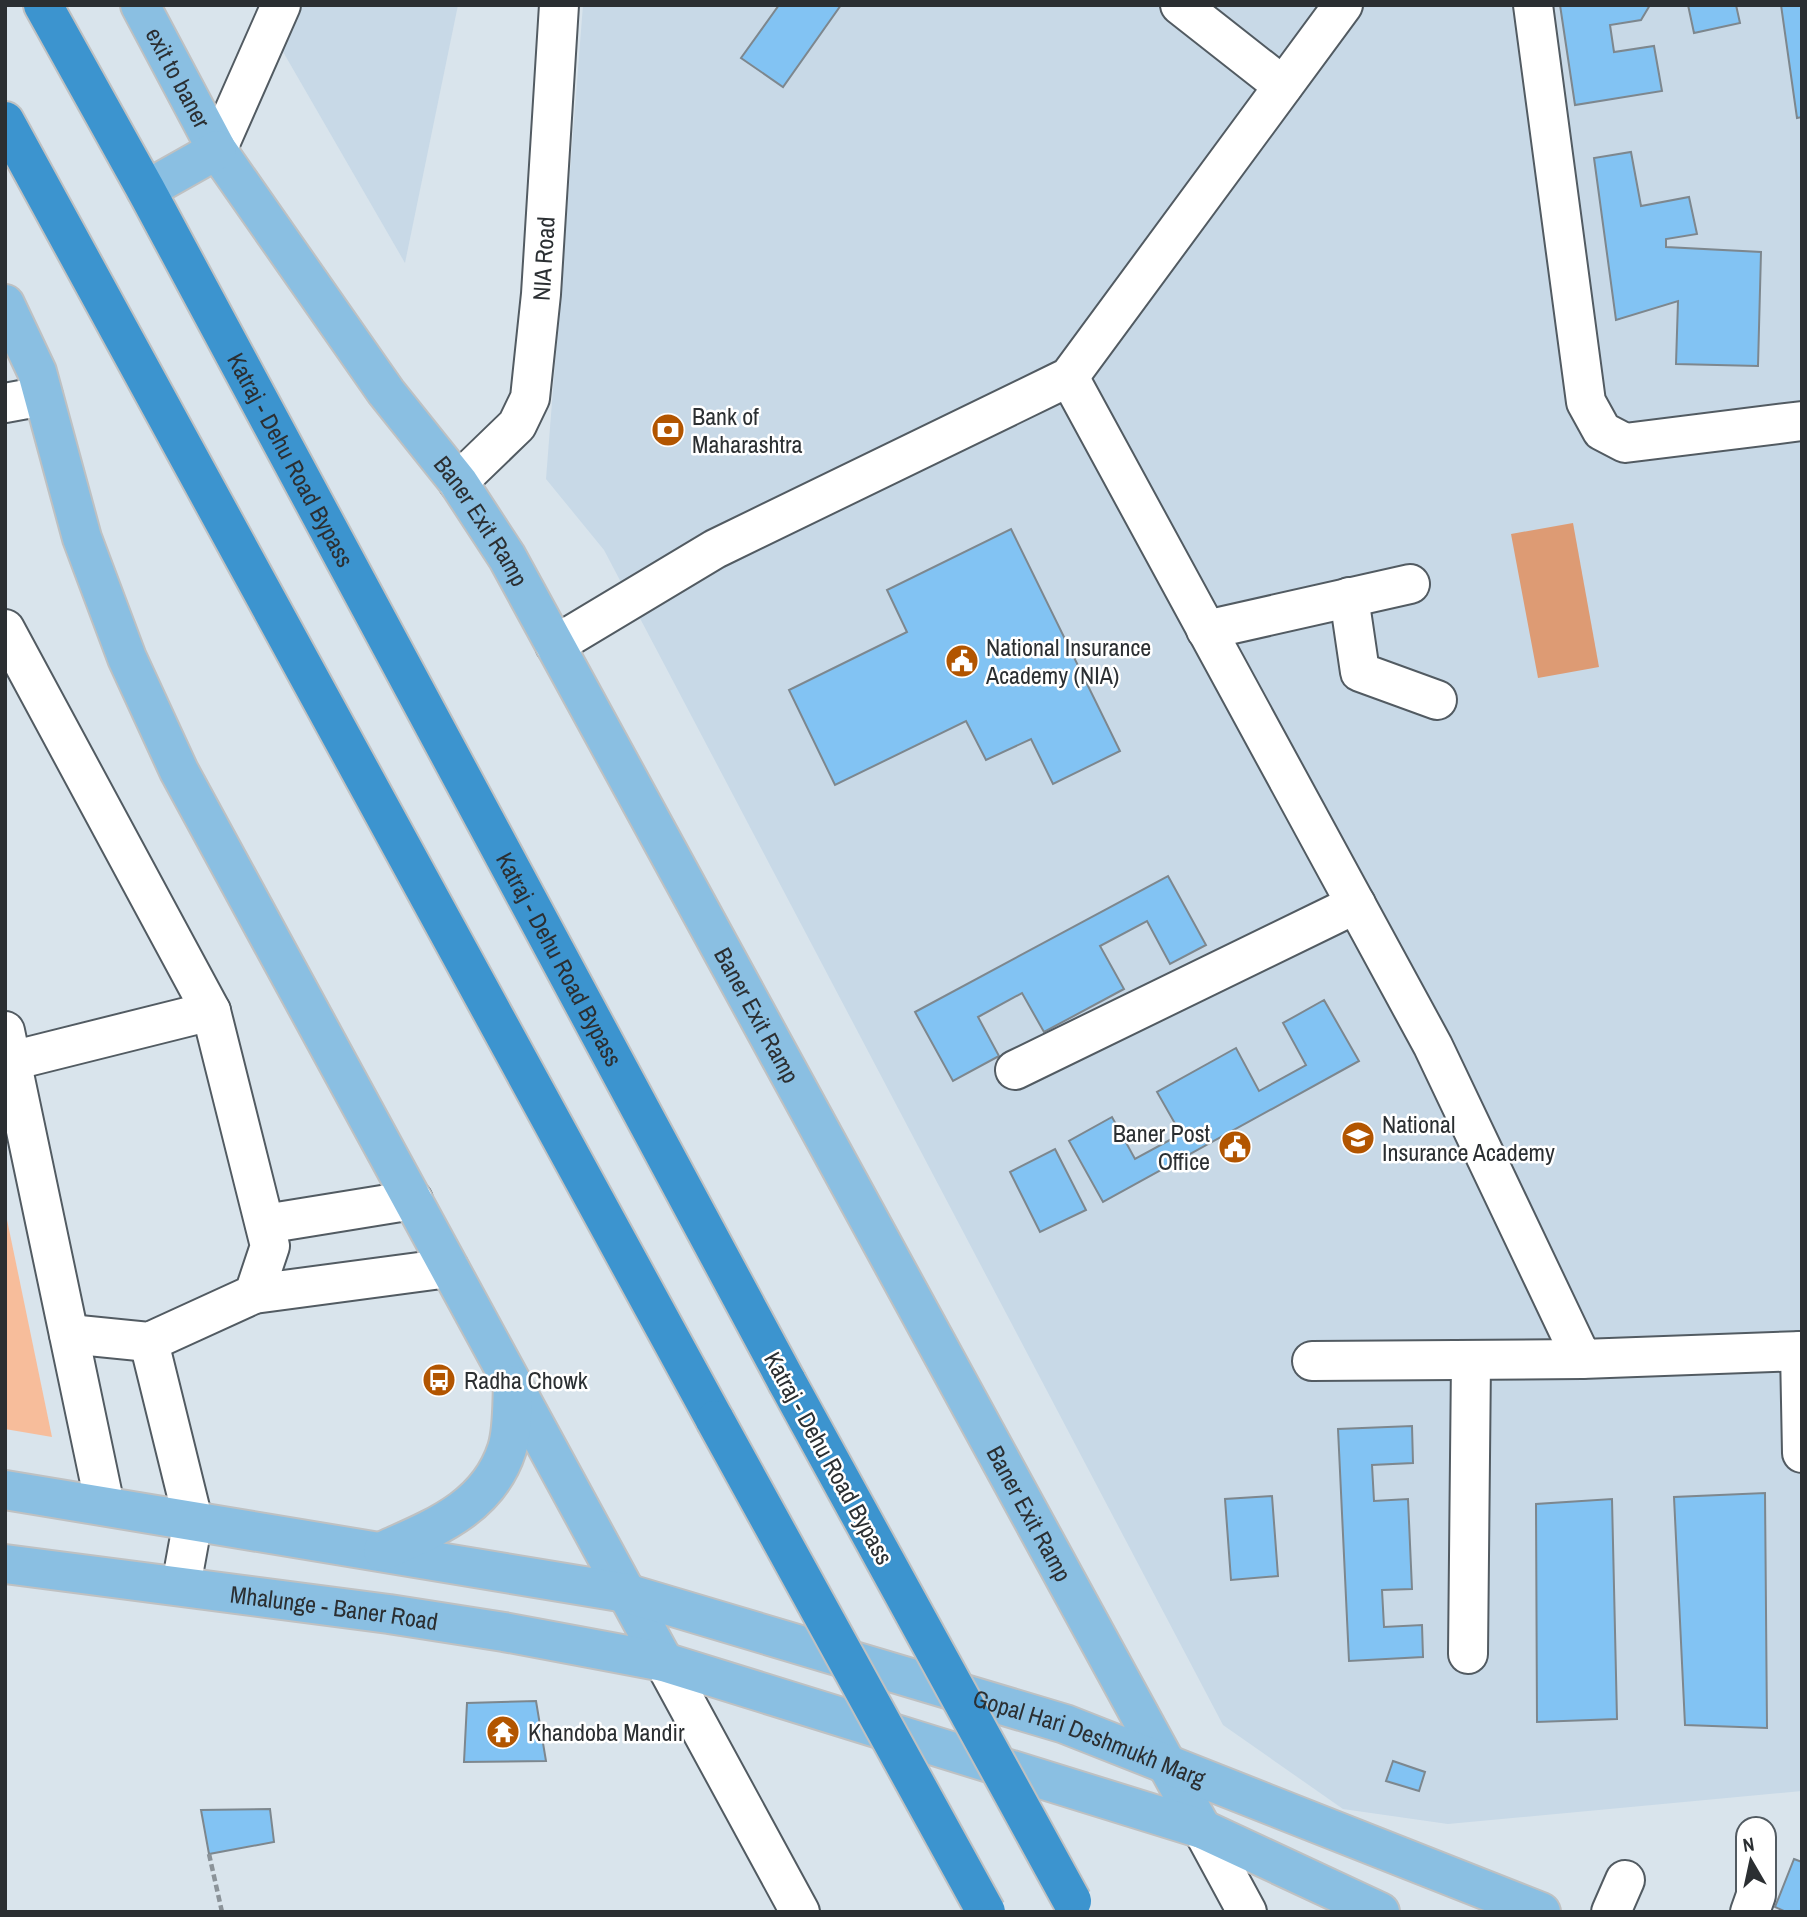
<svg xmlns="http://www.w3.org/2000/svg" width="1807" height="1917" font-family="'Archivo Narrow',sans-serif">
	<rect width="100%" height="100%" fill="#d9e4ec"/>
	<g fill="#c8d9e7">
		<path d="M256 5H458L405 263Z"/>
		<path d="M583 5H1802V1791L1448 1824 1343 1809 1223 1725 604 550 546 479Z"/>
	</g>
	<path fill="#f7bd9b" d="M5 1210 52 1437 5 1429Z"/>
	<path fill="#dd9b74" d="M1573 523 1599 667 1538 678 1511 534Z"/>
	<g fill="#82c3f3" stroke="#7d878e" stroke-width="2">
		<path d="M779 5H841L783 87 741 58Z"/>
		<path d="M1560 5H1650L1641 20 1610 25 1614 52 1654 46 1662 91 1575 105Z"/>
		<path d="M1688 5H1736L1740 23 1694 33Z"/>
		<path d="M1781 5H1802V117L1797 118Z"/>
		<path d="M1631 152 1641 206 1689 197 1697 234 1666 239V247L1761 252 1758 366 1676 364 1678 301 1616 320 1594 158Z"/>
		<path d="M1011 529 1120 751 1053 784 1031 739 986 760 966 721 835 785 789 690 907 632 887 590Z"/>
		<path d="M1168 876 1206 945 1170 964 1147 921 1100 946 1124 989 1044 1032 1022 993 978 1017 999 1056 953 1081 915 1012Z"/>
		<path d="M1324 1000 1359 1061 1103 1202 1069 1141 1112 1117 1135 1159 1181 1134 1157 1092 1236 1048 1259 1091 1306 1065 1283 1023Z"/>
		<path d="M1055 1149 1086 1210 1040 1232 1010 1172Z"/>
		<path d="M1412 1426 1413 1463 1372 1465 1374 1501 1408 1499 1412 1589 1382 1590 1384 1627 1422 1625 1423 1657 1349 1661 1338 1429Z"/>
		<path d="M1765 1493 1767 1728 1685 1725 1674 1497Z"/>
		<path d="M1272 1496 1278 1576 1231 1580 1225 1499Z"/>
		<path d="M1612 1499 1617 1719 1537 1722 1536 1504Z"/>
		<path d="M536 1701 546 1761 464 1762 467 1703Z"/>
		<path d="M1393 1761 1425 1772 1419 1791 1386 1781Z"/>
		<path d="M270 1809 274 1842 209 1854 201 1810Z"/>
		<path d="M1794 1859 1802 1862V1912H1786L1775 1907Z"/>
	</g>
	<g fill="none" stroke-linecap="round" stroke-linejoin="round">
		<defs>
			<g id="minor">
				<path d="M1180 5 1283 86"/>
				<path d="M1533 5 1586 402 1602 431 1625 443 1802 421"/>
				<path d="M217 150 281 5"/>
				<path d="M1069 377 1433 1046 1582 1359 1802 1351"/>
				<path d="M5 403 43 396"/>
				<path id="s1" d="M458 482 517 425 530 398 541 294 559 5"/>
				<path d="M1349 597 1360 672 1437 700"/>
				<path d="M5 629 211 1011 270 1246 254 1294 149 1342 69 1334"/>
				<path d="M1206 630 1410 584"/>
				<path d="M555 645 715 549 1069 377 1343 5"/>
				<path d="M5 1031 105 1506"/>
				<path d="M11 1061 211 1011"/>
				<path d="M1015 1070 1356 904"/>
				<path d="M265 1224 413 1200"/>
				<path d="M254 1294 449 1268"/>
				<path d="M149 1342 193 1520 181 1586"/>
				<path d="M1800 1351 1802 1453"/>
				<path d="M1312 1361 1582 1359"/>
				<path d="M1468 1654 1471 1360"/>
				<path d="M664 1662 800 1912"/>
				<path d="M1202 1829 1247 1912"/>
				<path d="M1611 1912 1625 1880"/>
				<path d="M1750 1912 1756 1895V1837"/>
			</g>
			<g id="major">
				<path id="s2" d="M140 5 217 150 386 392 458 482 507 557 1202 1829"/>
				<path d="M146 190 217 150"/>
				<path d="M5 304 37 372 82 538 127 658 179 771 664 1662"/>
				<path id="s3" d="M5 1490 626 1593 1065 1724 1541 1912"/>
				<path d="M383 1551C434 1528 488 1508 507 1449 513 1430 512 1405 513 1385"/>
				<path id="s4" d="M5 1564 389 1614 504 1632 664 1662 1202 1829 1380 1912"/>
			</g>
			<g id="highway">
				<path id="s5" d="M43 5 146 190 787 1382"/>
				<path d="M5 121 715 1420"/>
			</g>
		</defs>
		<use href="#minor" stroke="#525b62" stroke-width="42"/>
		<use href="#major" stroke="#bfc1c2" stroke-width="42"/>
		<use href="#highway" stroke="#bfc1c2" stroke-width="42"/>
		<path stroke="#8b9399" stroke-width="4.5" stroke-dasharray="7 3.5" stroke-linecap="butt" d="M209 1854 222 1912"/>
		<use href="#minor" stroke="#fff" stroke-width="38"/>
		<use href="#major" stroke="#8abfe2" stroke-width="38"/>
		<use href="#highway" stroke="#3c94cf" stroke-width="38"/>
		<defs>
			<g id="highway-bridge">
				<path d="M787 1382 1072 1901"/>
				<path d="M715 1420 986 1912"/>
			</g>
		</defs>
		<use href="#highway-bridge" stroke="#bfc1c2" stroke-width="42" stroke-linecap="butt"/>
		<use href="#highway-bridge" stroke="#3c94cf" stroke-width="38"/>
	</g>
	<defs>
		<symbol id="bank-disc" viewBox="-11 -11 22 22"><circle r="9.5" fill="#b25500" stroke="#fff"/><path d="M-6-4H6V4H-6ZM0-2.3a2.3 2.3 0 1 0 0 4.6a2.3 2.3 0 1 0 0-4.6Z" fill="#fff"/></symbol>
		<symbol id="civic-disc" viewBox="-11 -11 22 22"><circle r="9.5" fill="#b25500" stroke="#fff"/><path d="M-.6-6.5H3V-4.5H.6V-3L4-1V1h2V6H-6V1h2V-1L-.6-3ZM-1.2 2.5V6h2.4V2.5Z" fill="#fff"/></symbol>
		<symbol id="university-disc" viewBox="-11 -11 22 22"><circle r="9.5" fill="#b25500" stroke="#fff"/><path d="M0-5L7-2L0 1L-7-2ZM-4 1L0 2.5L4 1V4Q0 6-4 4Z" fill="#fff"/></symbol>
		<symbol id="bus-disc" viewBox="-11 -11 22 22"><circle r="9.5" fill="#b25500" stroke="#fff"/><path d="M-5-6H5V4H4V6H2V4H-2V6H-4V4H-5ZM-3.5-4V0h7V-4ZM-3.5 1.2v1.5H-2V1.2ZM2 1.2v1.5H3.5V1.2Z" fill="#fff"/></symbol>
		<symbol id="temple-disc" viewBox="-11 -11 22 22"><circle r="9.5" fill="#b25500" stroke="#fff"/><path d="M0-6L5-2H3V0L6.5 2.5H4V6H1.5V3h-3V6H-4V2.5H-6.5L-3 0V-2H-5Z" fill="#fff"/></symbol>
	</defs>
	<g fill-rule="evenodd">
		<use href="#bank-disc" x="649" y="411" width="38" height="38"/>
		<use href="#civic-disc" x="943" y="642" width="38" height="38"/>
		<use href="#university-disc" x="1339" y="1119" width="38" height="38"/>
		<use href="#civic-disc" x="1216" y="1128" width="38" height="38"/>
		<use href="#bus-disc" x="420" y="1361" width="38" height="38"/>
		<use href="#temple-disc" x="484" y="1713" width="38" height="38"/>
	</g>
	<g text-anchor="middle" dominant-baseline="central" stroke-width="5" stroke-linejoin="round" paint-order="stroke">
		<g font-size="24" fill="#2b2f32" stroke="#fff">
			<text stroke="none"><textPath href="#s2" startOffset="82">exit to baner</textPath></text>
			<text stroke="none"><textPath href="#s1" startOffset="252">NIA Road</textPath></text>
			<text stroke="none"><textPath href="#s5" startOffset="518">Katraj - Dehu Road Bypass</textPath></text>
			<text stroke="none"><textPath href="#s2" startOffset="620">Baner Exit Ramp</textPath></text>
			<text stroke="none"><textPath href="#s5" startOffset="1085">Katraj - Dehu Road Bypass</textPath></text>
			<text stroke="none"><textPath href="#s2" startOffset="1186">Baner Exit Ramp</textPath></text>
			<text transform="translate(829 1458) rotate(61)">Katraj - Dehu Road Bypass</text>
			<text stroke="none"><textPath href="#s2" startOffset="1754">Baner Exit Ramp</textPath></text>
			<text stroke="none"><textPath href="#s4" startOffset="332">Mhalunge - Baner Road</textPath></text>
			<text stroke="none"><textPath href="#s3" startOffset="1115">Gopal Hari Deshmukh Marg</textPath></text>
		</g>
		<g font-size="24" fill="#2b2f32" stroke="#fff" text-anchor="start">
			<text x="692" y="416">Bank of<tspan x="692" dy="28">Maharashtra</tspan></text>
			<text x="986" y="647">National Insurance<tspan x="986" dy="28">Academy (NIA)</tspan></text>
			<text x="1382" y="1124">National<tspan x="1382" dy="28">Insurance Academy</tspan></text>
			<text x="1210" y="1133" text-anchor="end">Baner Post<tspan x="1210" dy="28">Office</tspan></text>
			<text x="464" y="1380">Radha Chowk</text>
			<text x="528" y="1732">Khandoba Mandir</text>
		</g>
	</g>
	<rect width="1807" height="1917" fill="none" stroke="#2b2f32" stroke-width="14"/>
	<g transform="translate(1751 1861) rotate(351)" stroke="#ffffff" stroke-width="5" paint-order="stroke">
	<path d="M0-5L12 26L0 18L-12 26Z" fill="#2b2f32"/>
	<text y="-10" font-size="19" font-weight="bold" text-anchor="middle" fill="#2b2f32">N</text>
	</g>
</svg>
